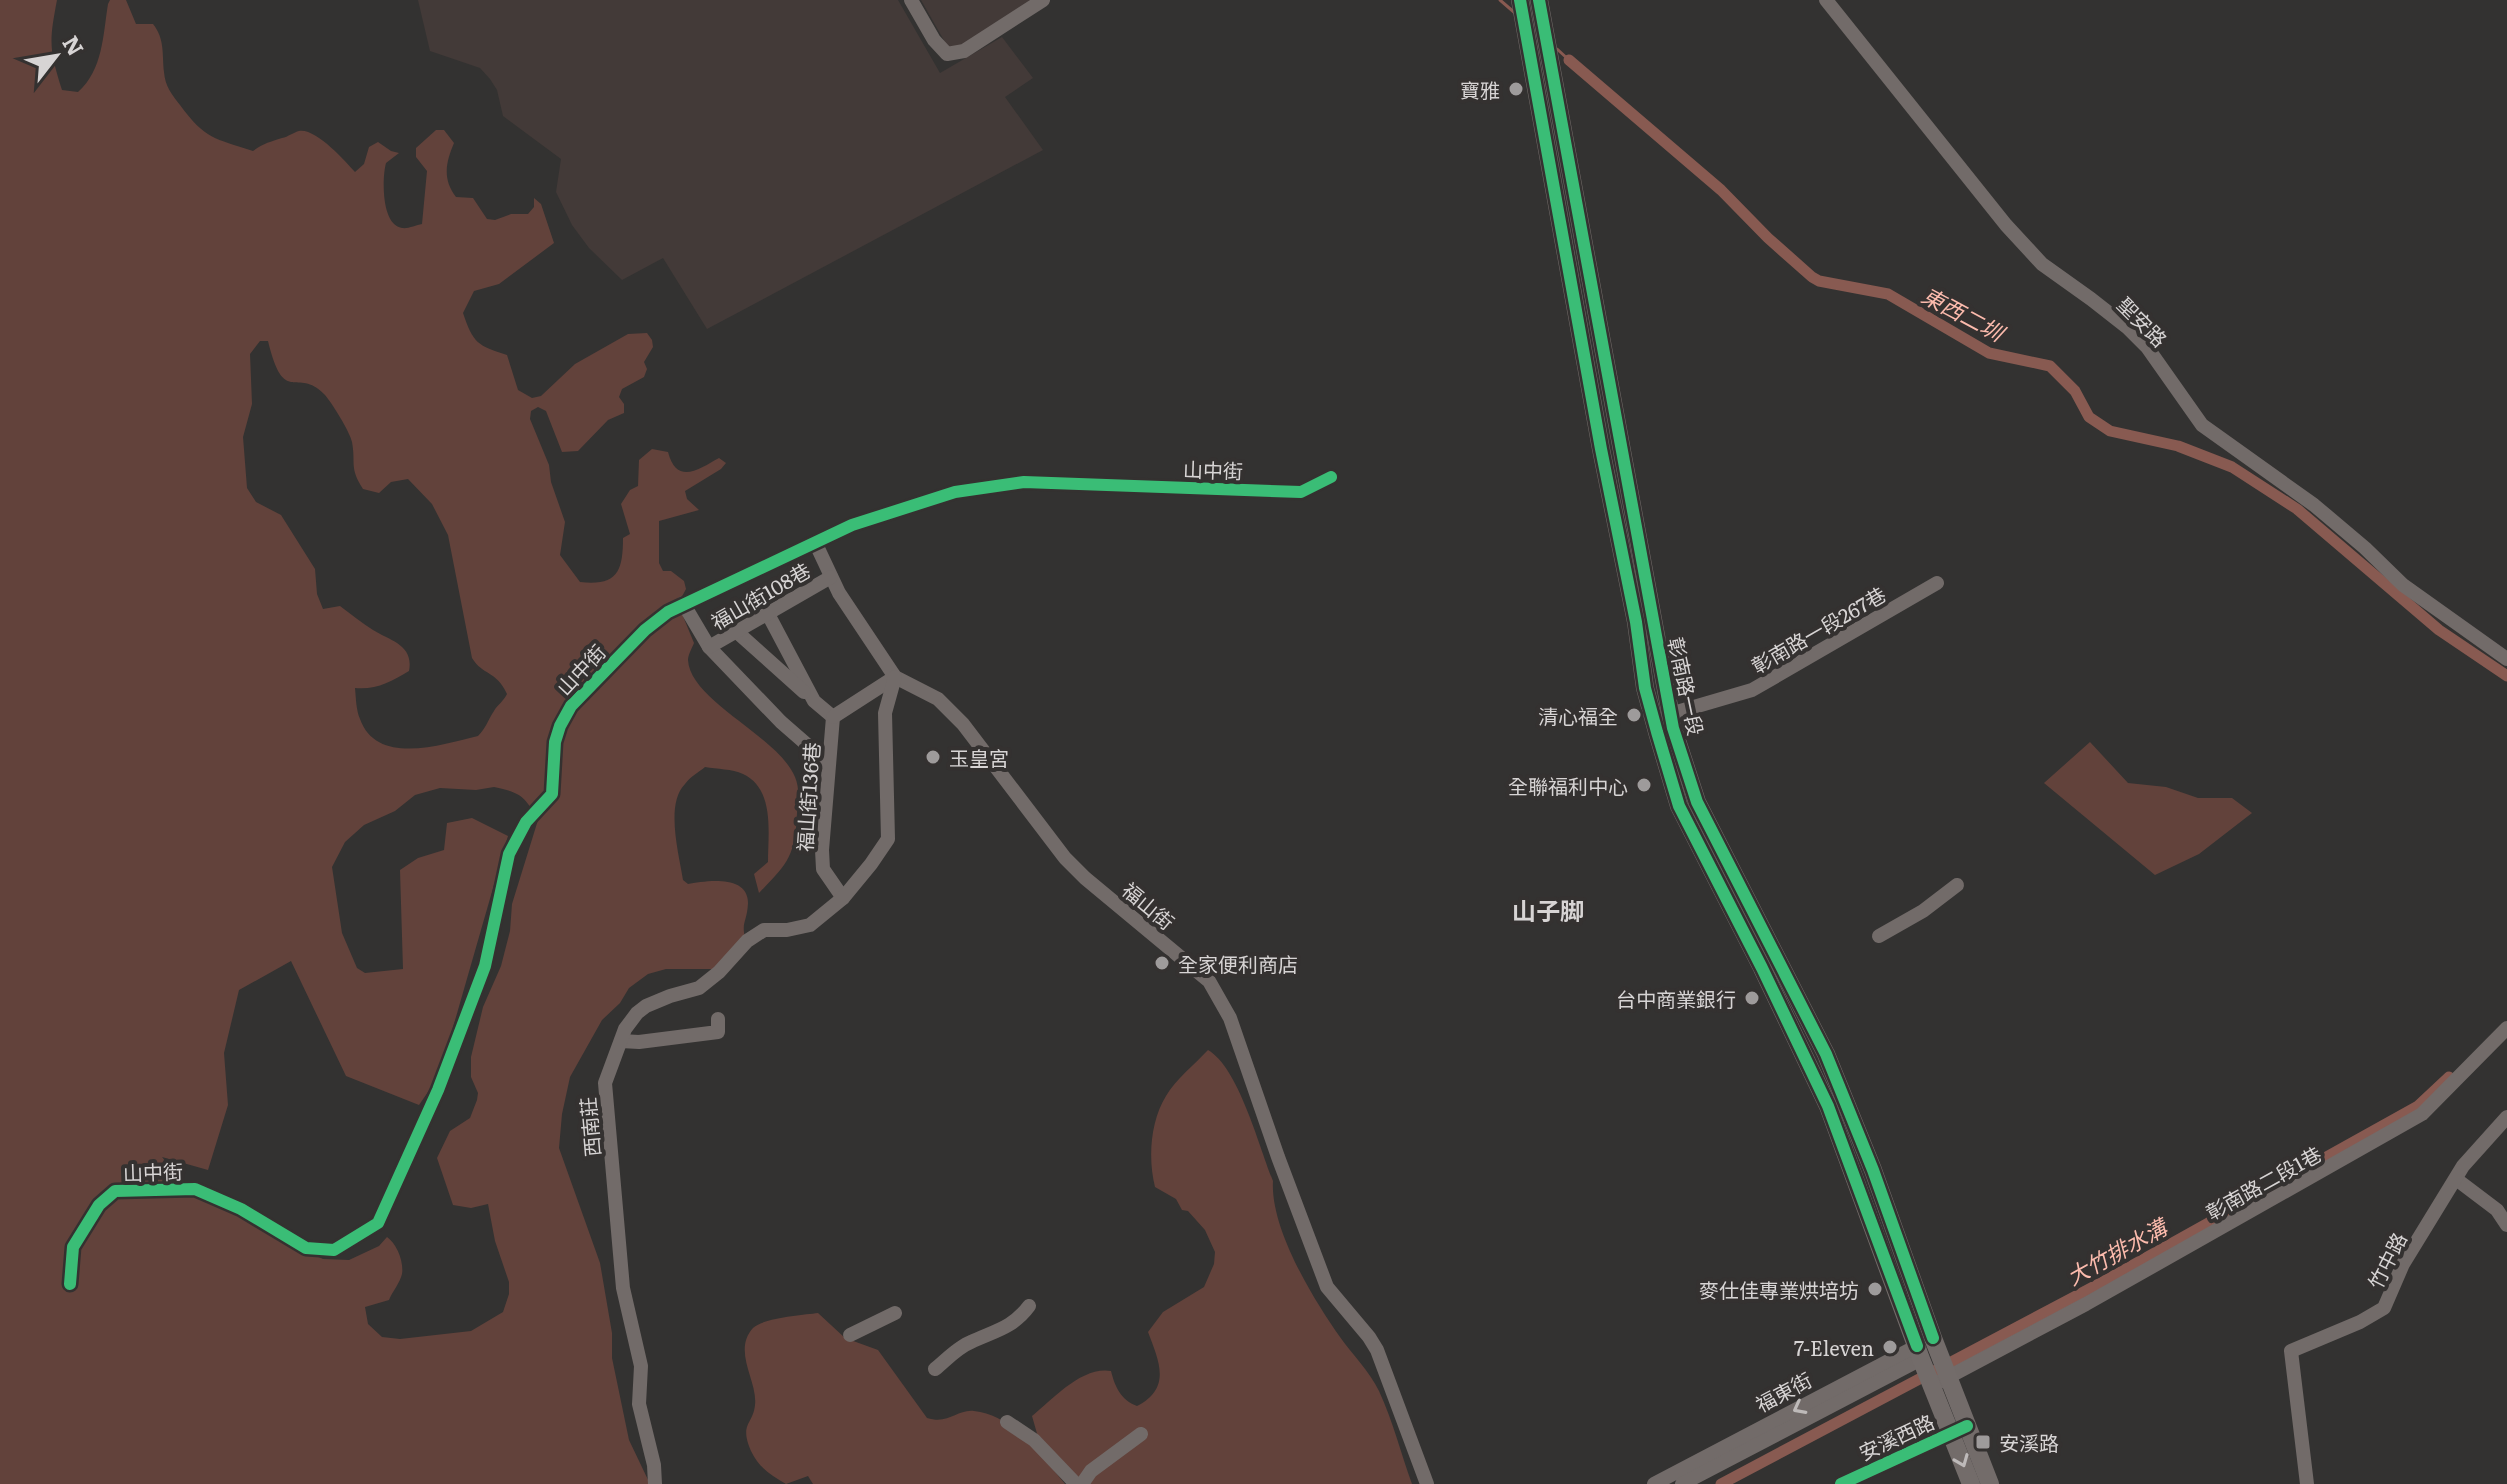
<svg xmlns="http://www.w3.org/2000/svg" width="2507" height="1484" font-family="Literata,'Noto Sans TC',serif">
	<rect width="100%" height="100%" fill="#333231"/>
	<g fill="#433a38">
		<path d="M418 0H898L940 73 1002 37 1033 78 1005 97 1043 150 707 329 663 258 622 280 589 248 572 225 556 192 561 159 503 116 497 90 490 79 480 68 430 51Z"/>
		<path d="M921 0H1044L950 51Z"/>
	</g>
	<g fill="#62423b" fill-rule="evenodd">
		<path d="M0 0H57C49 42 49 49 62 90L78 92C103 70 103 35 108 4L110 0H126L136 24H153C165 39 162 54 164 72 165 86 172 95 180 105 206 140 214 138 253 151 264 143 270 142 282 138 288 137 294 132 299 131 316 128 345 161 355 172L364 164 369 147 378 142 391 151 399 153 386 163C382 178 381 225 402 228 408 229 416 225 422 224L427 171 416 157V148L436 130H444L454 143C446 162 442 179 456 197L473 198 487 219 495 220 511 214H528L534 207V198L541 204 554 243 499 284 474 291 463 313C473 343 478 346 507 355L518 390 532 398 541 396 575 364 628 334 647 333 652 340 653 347 644 362 647 369 644 377 622 389 619 397 624 404V413L608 420 578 451 562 452 546 411 538 407 531 411 530 419 549 465 551 482 565 522 560 555 580 582C617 586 623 572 623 538L630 534 621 504 630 490 638 486 639 460 652 449 668 452C677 486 699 469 719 458L726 463 721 469 685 491 687 499 699 510 659 521V563L663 571H671L684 581 686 589 678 604 694 643C692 648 688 655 688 660 690 701 778 736 795 777 800 789 798 801 797 813 795 857 788 863 759 893L754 874 768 862C768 833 775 789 743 774 732 769 717 769 705 767 699 772 690 777 685 784 665 804 679 854 683 880L688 884C705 881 748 874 748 903 747 925 739 921 748 948L712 969H666L648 974 629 988 620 1003 602 1020 570 1077 562 1114 559 1148 600 1263 612 1333V1358L629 1440 650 1484H0ZM260 341H268C284 408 297 366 324 394 331 401 350 432 352 442 356 464 349 467 363 489L379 493 391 482 408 479 432 504 448 535 472 658C483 676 496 670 507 694 503 702 498 704 494 711 488 720 486 728 478 736 444 744 377 767 360 719 356 710 356 698 355 688 376 690 391 682 409 671 414 645 391 641 373 630 362 623 351 614 340 606L323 609 317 594 315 569 281 515 256 502 247 488 243 437 252 404 250 354ZM494 787C521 793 524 795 538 820L512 904 510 931 501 966 483 1007 471 1057V1077L478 1093 477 1100 470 1118 450 1131 437 1158 453 1205 471 1208 488 1204 495 1241 509 1282V1294L503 1312 471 1331 400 1339 382 1337 368 1324 365 1307 389 1300C392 1292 400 1283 402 1274 404 1262 397 1244 387 1237L379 1246 349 1260 323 1259 277 1238 237 1205 187 1189 162 1157 208 1170 228 1105 224 1053 239 990 291 961 346 1076 419 1105 439 1076 508 836 472 818 447 823 444 850 418 858 400 870 403 969 365 973 357 968 342 933 332 867 345 842 364 825 395 811 415 795 440 788 476 790Z"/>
		<path d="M2090 742 2128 783 2166 787 2198 798H2232L2252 813 2199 854 2155 875 2044 783Z"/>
		<path d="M1208 1050C1239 1068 1259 1147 1273 1181 1270 1228 1313 1299 1340 1337 1352 1354 1370 1372 1379 1391 1393 1421 1401 1454 1412 1484H1082L1038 1437 1032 1416C1053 1399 1082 1366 1111 1371 1115 1387 1121 1400 1137 1406 1172 1388 1159 1361 1148 1332L1163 1312 1204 1287 1214 1264 1215 1252 1205 1230 1188 1211 1182 1210 1176 1199 1155 1187C1148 1159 1150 1122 1166 1096 1176 1079 1194 1065 1208 1050Z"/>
		<path d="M818 1313 845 1338 878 1350 927 1418C949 1425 957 1409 974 1411 1015 1416 1041 1455 1065 1484H813L808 1476 786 1484C771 1475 759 1468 751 1451 739 1423 753 1425 755 1405 758 1381 732 1351 753 1328 763 1318 803 1315 818 1313Z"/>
	</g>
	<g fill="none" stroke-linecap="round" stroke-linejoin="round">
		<g stroke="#885a51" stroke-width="3">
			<path d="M1500 0 1515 13"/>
			<path d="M1557 49 1569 60"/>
		</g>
		<g stroke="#885a51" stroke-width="11">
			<path d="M1569 60 1721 190 1768 238 1812 277 1819 281 1888 294 1989 353 2050 366 2075 391 2089 417 2110 431 2178 446 2232 467 2297 509 2439 630 2507 676"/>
			<path d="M1721 1484 2108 1279 2418 1106 2449 1077"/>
		</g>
		<g stroke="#726b69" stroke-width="14">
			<path d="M911 0 934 40 947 54 964 51 1043 0"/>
			<path d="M1826 0 2006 225 2042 264 2091 299 2128 328 2147 347 2202 425 2314 505 2365 548 2403 585 2507 659"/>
			<path d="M815 542 839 593 895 677 938 699 963 724 1065 858 1085 878 1209 981 1230 1018 1278 1157 1327 1287 1369 1337 1377 1350 1427 1484"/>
			<path d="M683 603 709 647 781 722 828 763"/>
			<path d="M768 614 814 701 833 717"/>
			<path d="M737 632 804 692"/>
			<path d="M709 647 831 577"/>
			<path d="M1670 714 1752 690 1937 583"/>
			<path d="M833 717 822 850 823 869 843 898"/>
			<path d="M833 717 895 677"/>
			<path d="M1879 936 1923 911 1957 885"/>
			<path d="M621 1041 639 1042 718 1032V1019"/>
			<path d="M2456 1179 2497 1210 2507 1225"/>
			<path d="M70 1284 73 1247 99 1205 115 1191 195 1189 241 1209 306 1248 334 1250 378 1223 438 1090 485 966 509 854 526 822 552 794 555 742 560 726 571 706 645 630 668 612 852 525 955 492 1024 482 1301 492 1331 477"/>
			<path d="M850 1335 895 1313"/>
			<path d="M935 1369C946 1360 958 1347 971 1342 994 1331 1013 1328 1029 1306"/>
			<path d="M1939 1382 2086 1304 2422 1114 2507 1028"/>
			<path d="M1007 1422 1034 1440 1076 1484"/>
			<path d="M655 1484 654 1465 639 1404 641 1366 623 1288 605 1083 625 1029 637 1013 646 1006 670 996 699 988 719 972 747 941 764 930H787L810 925 843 898 871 864 888 839 885 713 895 677"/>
			<path d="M1082 1484 1091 1471 1141 1434"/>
			<path d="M1654 1484 1917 1346"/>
			<path d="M1682 1484 1921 1359"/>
			<path d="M1841 1484 1957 1430"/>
			<path d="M2307 1484 2291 1351 2360 1322 2384 1308 2403 1264 2463 1166 2507 1117"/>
		</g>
		<g stroke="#736c6a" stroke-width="18">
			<path d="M1520 0 1601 449 1636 622 1645 688 1657 732 1679 806 1762 968 1828 1106 1921 1359 1971 1484"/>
			<path d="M1539 0 1673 728 1697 802 1826 1054 1873 1170 1933 1338 1990 1484"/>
		</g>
		<defs>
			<g id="cycleway">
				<path d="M1520 0 1601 449 1636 622 1645 688 1657 732 1679 806 1762 968 1828 1106 1917 1346"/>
				<path d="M1539 0 1673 728 1697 802 1826 1054 1873 1170 1933 1338"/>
				<path d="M70 1284 73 1247 99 1205 115 1191 195 1189 241 1209 306 1248 334 1250 378 1223 438 1090 485 966 509 854 526 822 552 794 555 742 560 726 571 706 645 630 668 612 852 525 955 492 1024 482 1301 492 1331 477"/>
				<path d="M1841 1484 1967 1426"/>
			</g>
		</defs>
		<use href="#cycleway" stroke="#343130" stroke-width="17"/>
		<use href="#cycleway" stroke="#3abd76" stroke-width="12"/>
	</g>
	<defs><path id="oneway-chevron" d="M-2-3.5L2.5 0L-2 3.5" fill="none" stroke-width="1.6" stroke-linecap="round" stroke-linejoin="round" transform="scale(2)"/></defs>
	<use stroke="#bebab9" href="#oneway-chevron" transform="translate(1799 1408) rotate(152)"/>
	<use stroke="#bebaba" href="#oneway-chevron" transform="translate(1962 1461) rotate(68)"/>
	<g fill="#9e9b9b" stroke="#343130" stroke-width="3">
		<circle cx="1516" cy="89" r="8"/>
		<circle cx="1634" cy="715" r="8"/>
		<circle cx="933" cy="757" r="8"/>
		<circle cx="1644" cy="785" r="8"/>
		<circle cx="1162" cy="963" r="8"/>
		<circle cx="1752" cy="998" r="8"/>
		<circle cx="1875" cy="1289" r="8"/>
		<circle cx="1890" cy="1347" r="8"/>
		<rect x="1975" y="1434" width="16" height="16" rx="4"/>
	</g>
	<g text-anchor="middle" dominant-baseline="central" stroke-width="8" stroke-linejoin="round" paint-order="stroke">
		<g font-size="20" fill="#d7d4d4" stroke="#343130" text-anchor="end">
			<text x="1500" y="89">寶雅</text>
			<text x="1618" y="715">清心福全</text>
			<text x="949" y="757" text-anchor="start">玉皇宮</text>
			<text x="1628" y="785">全聯福利中心</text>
			<text x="1178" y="963" text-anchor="start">全家便利商店</text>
			<text x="1736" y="998">台中商業銀行</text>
			<text x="1859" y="1289">麥仕佳專業烘培坊</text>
			<text x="1874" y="1347">7-Eleven</text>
			<text x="1999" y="1442" text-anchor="start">安溪路</text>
		</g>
		<g font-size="20" fill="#d7d4d4" stroke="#343130">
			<text transform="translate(2143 321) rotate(45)">聖安路</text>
			<text transform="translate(1213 469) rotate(2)">山中街</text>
			<text transform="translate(760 595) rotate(-30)">福山街108巷</text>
			<text transform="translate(1818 629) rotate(-30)">彰南路一段267巷</text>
			<text transform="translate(580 669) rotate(-47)">山中街</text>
			<text transform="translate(1687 686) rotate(78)">彰南路一段</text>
			<text transform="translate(807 797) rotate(-86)">福山街136巷</text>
			<text transform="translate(1149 905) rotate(40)">福山街</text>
			<text transform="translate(589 1127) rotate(-95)">西南莊</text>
			<text transform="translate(153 1171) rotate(-2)">山中街</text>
			<text transform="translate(2263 1182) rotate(-29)">彰南路二段1巷</text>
			<text transform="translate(2386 1260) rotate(-63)">竹中路</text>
			<text transform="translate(1783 1391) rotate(-28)">福東街</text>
			<text transform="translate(1896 1436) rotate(-25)">安溪西路</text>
		</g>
		<g font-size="22" font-style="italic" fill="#fcbbad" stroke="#343130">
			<text transform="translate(1963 313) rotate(28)">東西二圳</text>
			<text transform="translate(2116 1251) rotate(-29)">大竹排水溝</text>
		</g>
		<g font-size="24" font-weight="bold" fill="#d7d4d4" stroke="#343130">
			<text x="1548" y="909">山子脚</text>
		</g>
	</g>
	<g transform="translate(56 56) rotate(59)" stroke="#343130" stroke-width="6" paint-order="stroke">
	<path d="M0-6L14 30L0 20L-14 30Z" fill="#d7d4d4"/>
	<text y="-12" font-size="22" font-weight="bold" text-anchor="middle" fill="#d7d4d4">N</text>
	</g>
</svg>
